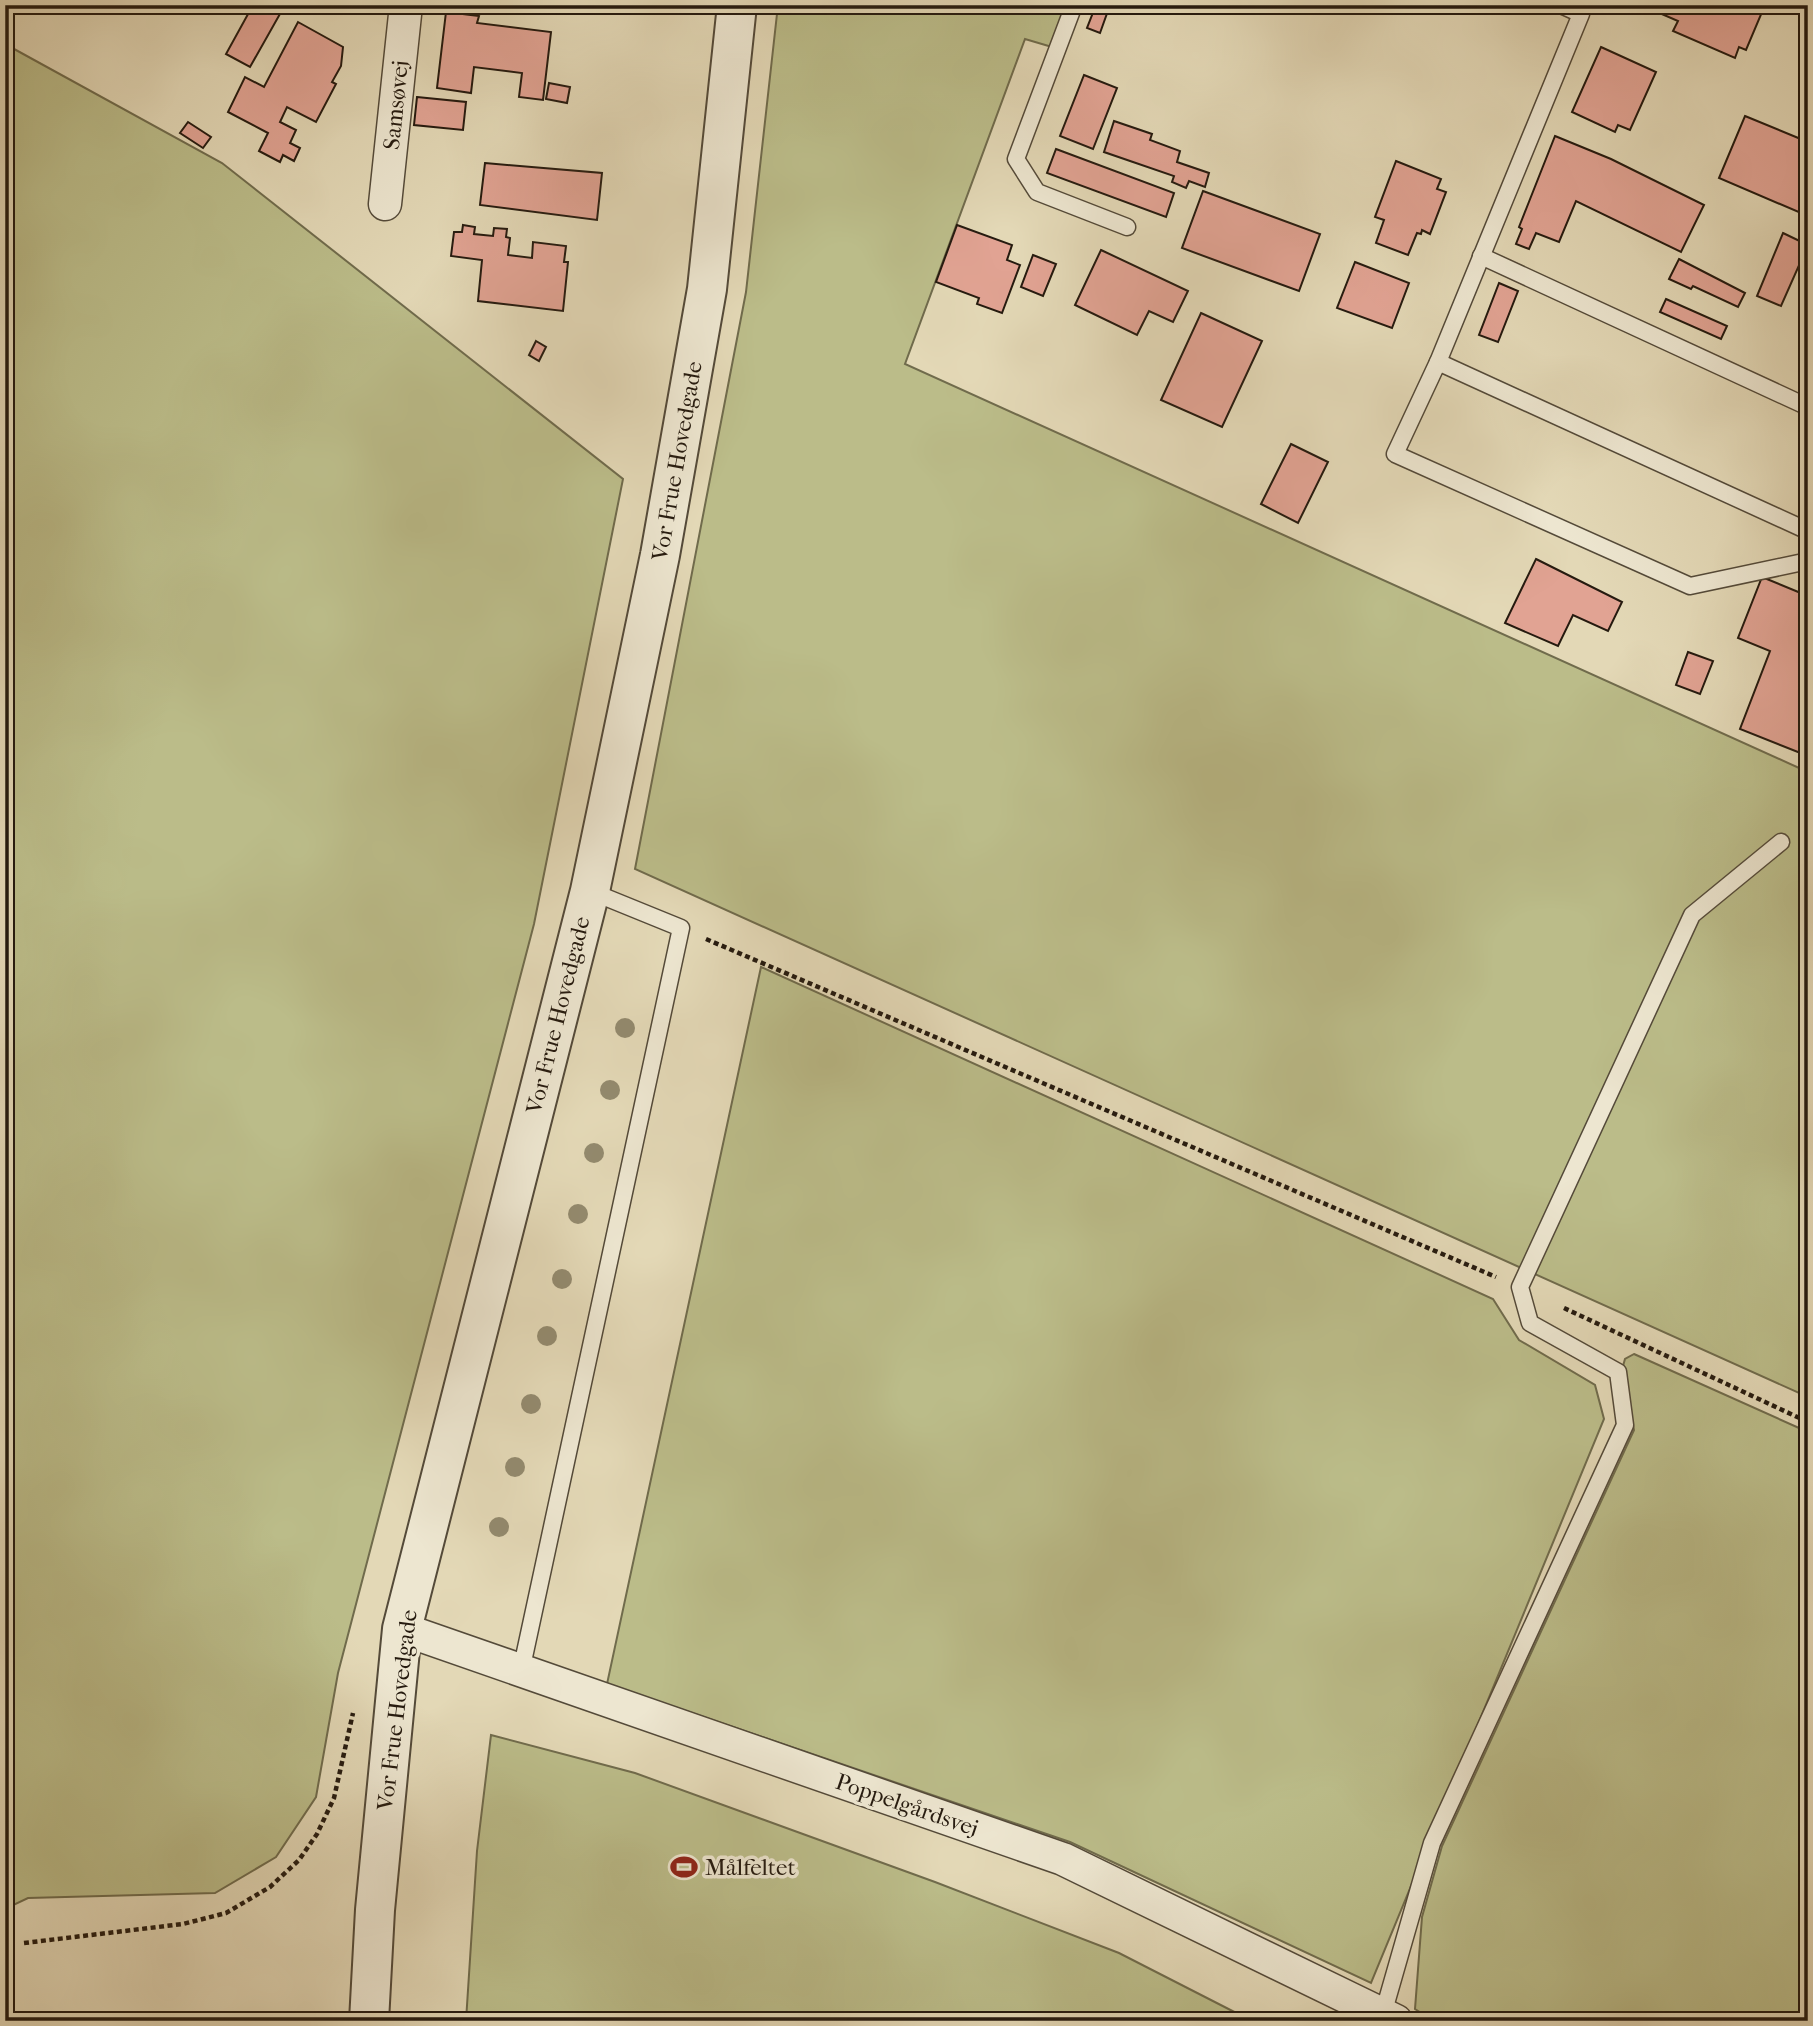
<svg xmlns="http://www.w3.org/2000/svg" width="1813" height="2026" font-family="'IM FELL French Canon',serif">
	<rect width="100%" height="100%" fill="#e3d8b6"/>
	<filter id="stains"><feTurbulence type="fractalNoise" baseFrequency=".00286" numOctaves="4"/><feColorMatrix values="0 0 0 0 .2 0 0 0 0 .09 0 0 0 0 .02 0 0 0 .5 -.17"/></filter>
	<radialGradient id="worn" r=".72"><stop offset=".6" stop-color="#630" stop-opacity="0"/><stop offset="1" stop-color="#630" stop-opacity=".3"/></radialGradient>
	<g fill="#bbbc89" stroke="#706b4c" stroke-width="2">
		<path d="M778 5H1068L1052 47 1025 39 905 364 1808 772V1397L635 869 746 292Z"/>
		<path d="M5 44 222 163 623 479 534 924 338 1673 316 1797 276 1857 215 1893 28 1898 5 1909Z"/>
		<path d="M761 967 1493 1299 1519 1340 1595 1385 1604 1419 1371 1983 1070 1842 607 1684Z"/>
		<path d="M1634 1354 1808 1432V2021H1434L1415 2009 1422 1917 1442 1846 1634 1430 1623 1366 1625 1359Z"/>
		<path d="M491 1735 635 1773 935 1882 1119 1953 1252 2021H466L477 1851Z"/>
	</g>
	<g fill="#e1a393" stroke="#251a0f" stroke-width="2">
		<path d="M253 5H285L250 67 226 54Z"/>
		<path d="M1096 5H1110L1100 33 1087 28Z"/>
		<path d="M1641 5H1765L1746 50 1739 47 1735 58 1673 31 1678 21Z"/>
		<path d="M446 12 479 16 477 23 551 32 543 100 519 97 522 73 474 67 471 93 437 88Z"/>
		<path d="M298 22 343 47 341 66 332 82 336 84 316 122 287 107 280 122 296 130 290 143 300 148 294 161 283 155 280 162 259 151 268 133 228 112 245 77 264 87Z"/>
		<path d="M1601 47 1656 72 1630 130 1618 125 1615 132 1572 112Z"/>
		<path d="M1084 75 1117 88 1093 149 1060 136Z"/>
		<path d="M549 83 570 87 567 103 546 99Z"/>
		<path d="M417 97 466 102 463 130 414 125Z"/>
		<path d="M1745 116 1808 142V216L1719 178Z"/>
		<path d="M1114 121 1152 134 1150 140 1180 151 1177 162 1209 173 1205 187 1189 181 1186 188 1172 182 1174 176 1104 152Z"/>
		<path d="M188 122 211 137 203 148 180 133Z"/>
		<path d="M1555 136 1611 159 1704 205 1681 252 1576 201 1559 242 1536 233 1529 249 1516 244 1522 229 1519 227Z"/>
		<path d="M1056 149 1174 193 1166 217 1047 173Z"/>
		<path d="M1396 161 1441 179 1437 189 1446 192 1430 234 1422 230 1421 234 1417 233 1408 255 1376 243 1384 220 1375 217Z"/>
		<path d="M485 163 602 173 597 220 480 205Z"/>
		<path d="M1203 191 1320 234 1299 291 1182 248Z"/>
		<path d="M463 225 475 227 474 234 493 236 494 228 507 229 506 237 510 238 508 255 532 258 533 242 566 246 564 262H568L563 311 478 301 482 260 451 256 454 232H462Z"/>
		<path d="M957 225 1012 245 1007 260 1020 265 1002 313 977 304 979 298 936 282Z"/>
		<path d="M1783 233 1808 245 1781 306 1757 296Z"/>
		<path d="M1101 250 1188 291 1173 322 1149 311 1137 335 1075 305Z"/>
		<path d="M1033 255 1056 264 1043 296 1021 287Z"/>
		<path d="M1679 259 1745 293 1738 307 1693 286 1691 289 1669 279Z"/>
		<path d="M1355 262 1409 283 1392 328 1337 308Z"/>
		<path d="M1499 283 1518 291 1498 342 1479 335Z"/>
		<path d="M1666 299 1727 326 1721 339 1660 312Z"/>
		<path d="M1201 313 1262 341 1222 427 1161 400Z"/>
		<path d="M536 341 546 347 539 361 529 355Z"/>
		<path d="M1291 444 1328 462 1298 523 1261 504Z"/>
		<path d="M1536 559 1622 602 1608 631 1573 615 1558 646 1505 623Z"/>
		<path d="M1762 577 1808 596V756L1740 729 1770 651 1738 638Z"/>
		<path d="M1688 652 1713 661 1700 694 1676 685Z"/>
	</g>
	<g fill="none" stroke-linecap="round" stroke-linejoin="round">
		<defs>
			<g id="service">
				<path d="M1074 5 1016 159 1037 192 1127 227"/>
				<path d="M1561 5 1581 14 1438 362 1395 454 1690 586 1808 561"/>
				<path d="M1481 256 1808 407"/>
				<path d="M1438 362 1808 531"/>
				<path d="M521 1671 681 928 590 891"/>
				<path d="M1383 2014 1432 1843 1625 1425 1618 1372 1530 1323 1520 1287 1692 915 1781 842"/>
			</g>
			<g id="minor">
				<path d="M385 204 406 5"/>
				<path d="M402 1629 1063 1859 1396 2021"/>
			</g>
			<path id="tertiary" d="M369 2021 375 1910 402 1629 590 891 660 555 707 289 737 5"/>
		</defs>
		<use href="#service" stroke="#544a39" stroke-width="19"/>
		<use href="#minor" stroke="#544a39" stroke-width="35"/>
		<use href="#tertiary" stroke="#544a39" stroke-width="42"/>
		<g stroke="#251a0f" stroke-width="4.5" stroke-dasharray="5 3.5" stroke-linecap="butt">
			<path d="M706 939 1496 1277"/>
			<path d="M1564 1308 1808 1422"/>
			<path d="M24 1943 183 1924 226 1913 270 1887 299 1860 317 1834 334 1798 353 1713"/>
		</g>
		<use href="#service" stroke="#ede6d0" stroke-width="16"/>
		<use href="#minor" stroke="#ede6d0" stroke-width="32"/>
		<use href="#tertiary" stroke="#ede6d0" stroke-width="38"/>
	</g>
	<g fill="#938a6e">
		<circle cx="625" cy="1028" r="10"/>
		<circle cx="610" cy="1090" r="10"/>
		<circle cx="594" cy="1153" r="10"/>
		<circle cx="578" cy="1214" r="10"/>
		<circle cx="562" cy="1279" r="10"/>
		<circle cx="547" cy="1336" r="10"/>
		<circle cx="531" cy="1404" r="10"/>
		<circle cx="515" cy="1467" r="10"/>
		<circle cx="499" cy="1527" r="10"/>
	</g>
	<defs>
		<symbol id="stadium-bare" viewBox="-9 -9 18 18"><path d="M0-5a6.5 5 0 1 0 0 10a6.5 5 0 1 0 0-10ZM-3.5-1.8h7v3.6h-7Z" fill="#8f2418" stroke="#ede6d0" stroke-width="2.5" paint-order="stroke"/></symbol>
	</defs>
	<g fill-rule="evenodd">
		<use href="#stadium-bare" x="665" y="1848" width="38" height="38"/>
	</g>
	<g text-anchor="middle" dominant-baseline="central" stroke-width="7" stroke-linejoin="round" paint-order="stroke">
		<g font-size="23" fill="#251a0f" stroke="#ede6d0">
			<text transform="translate(396 105) rotate(-84)">Samsøvej</text>
			<text transform="translate(677 461) rotate(-80)">Vor Frue Hovedgade</text>
			<text transform="translate(558 1015) rotate(-76)">Vor Frue Hovedgade</text>
			<text transform="translate(397 1710) rotate(-83)">Vor Frue Hovedgade</text>
			<text transform="translate(907 1805) rotate(19)">Poppelgårdsvej</text>
		</g>
		<g font-size="23" fill="#251a0f" stroke="#ede6d0" text-anchor="start">
			<text x="705" y="1867">Målfeltet</text>
		</g>
	</g>
	<rect width="1813" height="2026" fill="none" stroke="#e3d8b6" stroke-width="28"/>
	<rect x="7" y="7" width="1799" height="2012" fill="none" stroke="#251a0f" stroke-width="3.5"/>
	<rect x="14" y="14" width="1785" height="1998" fill="none" stroke="#251a0f" stroke-width="2"/>
	<rect width="100%" height="100%" filter="url(#stains)"/>
	<rect width="100%" height="100%" fill="url(#worn)"/>
</svg>
